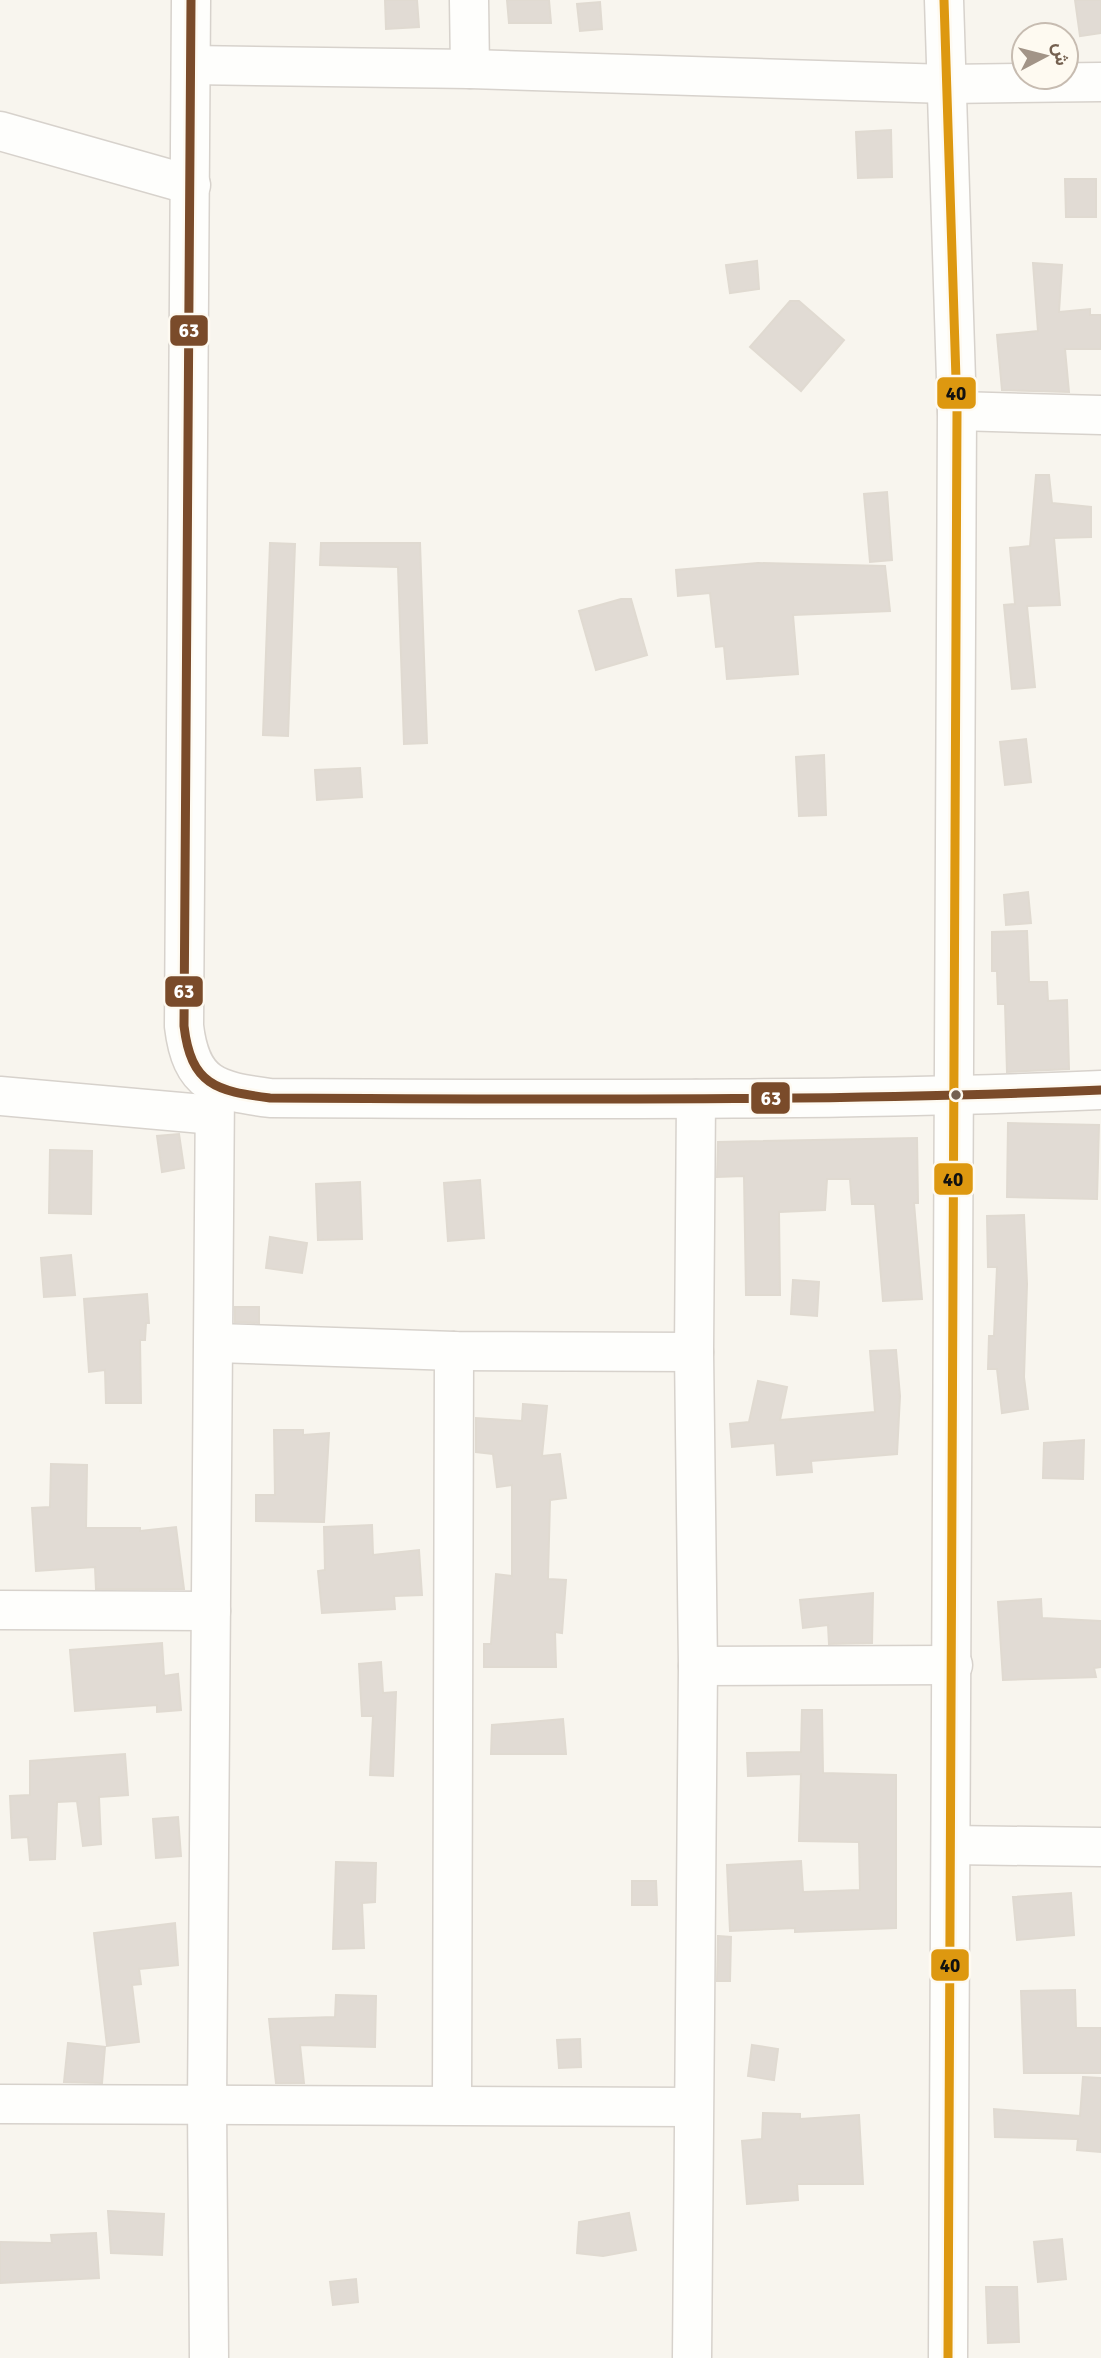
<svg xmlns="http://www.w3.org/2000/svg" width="1101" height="2358" font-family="Signika,Vazirmatn,sans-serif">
	<rect width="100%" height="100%" fill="#f8f5ee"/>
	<g fill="#e1dbd4" stroke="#e0dad1" stroke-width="2">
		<path d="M385 0H417L419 27 386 29Z"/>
		<path d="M507 0H549L551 23H509Z"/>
		<path d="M1075 0H1101V33L1080 36Z"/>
		<path d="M600 2 602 29 580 31 577 4Z"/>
		<path d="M891 130 892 177 858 178 856 132Z"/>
		<path d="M1065 179H1096V217H1066Z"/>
		<path d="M757 261 759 289 730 293 726 265Z"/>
		<path d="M1033 263 1062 265 1059 312 1090 309V315H1101V349H1065L1069 392 1002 390 997 335 1038 331Z"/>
		<path d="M790 301H799L844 340 801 391 750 347Z"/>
		<path d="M1036 475H1049L1052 503 1091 507V537L1054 538 1060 605 1027 606 1035 687 1012 689 1004 605 1015 604 1010 548 1030 546Z"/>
		<path d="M887 492 892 560 870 562 864 494Z"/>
		<path d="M270 543 295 544 288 736 263 735Z"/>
		<path d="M321 543H420L427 743 404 744 398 567 320 565Z"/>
		<path d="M758 563 885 566 890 611 793 615 798 674 727 679 724 646 716 647 710 593 678 596 676 570Z"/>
		<path d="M621 599H631L647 655 596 670 579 611Z"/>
		<path d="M1026 739 1031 782 1005 785 1000 742Z"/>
		<path d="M824 755 826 815 799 816 796 757Z"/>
		<path d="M360 768 362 797 317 800 315 770Z"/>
		<path d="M1028 892 1031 923 1006 925 1004 895Z"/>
		<path d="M1027 931 1029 982H1047L1048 1001 1067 1000 1069 1069 1007 1072 1005 1004H998L997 971H992V932Z"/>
		<path d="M1008 1123 1099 1125 1097 1199 1007 1197Z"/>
		<path d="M179 1134 184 1168 162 1172 157 1136Z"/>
		<path d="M917 1138 918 1203H914L922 1299 883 1301 875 1204H852L850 1179H827L825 1210 779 1212 780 1295H746L744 1176 717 1177 718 1142Z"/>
		<path d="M50 1150 92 1151 91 1214 49 1213Z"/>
		<path d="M480 1180 484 1238 448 1241 444 1183Z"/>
		<path d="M360 1182 362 1239 318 1240 316 1184Z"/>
		<path d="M1024 1215 1027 1284 1024 1377 1028 1409 1002 1413 997 1369H988L989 1336H994L997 1267H988L987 1216Z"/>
		<path d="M270 1237 307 1243 302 1273 266 1268Z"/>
		<path d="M71 1255 75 1295 44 1297 41 1258Z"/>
		<path d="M793 1280 819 1282 817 1316 791 1314Z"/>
		<path d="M147 1294 149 1323H146L145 1340H140L141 1403H106L105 1370 89 1372 84 1299Z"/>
		<path d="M235 1307H259V1323L235 1322Z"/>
		<path d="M896 1350 900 1396 897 1454 811 1461 812 1472 777 1475 775 1443 732 1447 730 1424 749 1422 758 1381 787 1387 780 1420 875 1412 870 1351Z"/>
		<path d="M523 1404 547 1406 542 1456 560 1454 566 1498 550 1500 548 1579 566 1580 562 1633 555 1632 556 1667H484V1644H491L496 1574 512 1576V1485L497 1487 493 1454 476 1452V1418L522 1421Z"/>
		<path d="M274 1430H303V1435L329 1433 324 1522 256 1521V1495H275Z"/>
		<path d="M1084 1440 1083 1479 1043 1478 1044 1443Z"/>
		<path d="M51 1464 87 1465 86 1528H140V1531L176 1527 184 1589H96L95 1567 36 1571 32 1508 50 1507Z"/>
		<path d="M372 1525 373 1555 419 1550 422 1595 394 1596 395 1609 322 1613 318 1571 325 1570 324 1527Z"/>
		<path d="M873 1593 872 1643 829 1644 828 1625 803 1628 800 1600Z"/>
		<path d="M1041 1599 1042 1618 1101 1621V1667L1094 1668 1096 1677 1003 1680 998 1602Z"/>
		<path d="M162 1643 164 1676 178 1674 181 1710 157 1712V1705L75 1711 70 1650Z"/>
		<path d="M381 1662 383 1693 396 1692 393 1776 370 1775 373 1716H362L359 1664Z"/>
		<path d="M802 1710H822L823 1773 896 1775V1928L795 1932V1928L730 1931 727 1865 801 1861 803 1892 860 1890 859 1842 799 1841 801 1774 748 1776 747 1753 801 1752Z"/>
		<path d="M563 1719 566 1754H491L492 1725Z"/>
		<path d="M125 1754 128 1795 99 1797 101 1844 83 1846 77 1801 57 1802 55 1859 30 1860 28 1837 12 1838 10 1796 30 1795V1761Z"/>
		<path d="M178 1817 181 1856 156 1858 153 1819Z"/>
		<path d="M336 1862 376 1863 375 1902 362 1903 364 1948 333 1949Z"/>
		<path d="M632 1881H656L657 1905H632Z"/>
		<path d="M1071 1893 1074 1935 1017 1940 1013 1897Z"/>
		<path d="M175 1923 178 1965 139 1969 141 1984 132 1985 139 2042 107 2046 94 1933Z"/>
		<path d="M718 1936 731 1937 730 1981H717Z"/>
		<path d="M1075 1990 1076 2028H1101V2073H1024L1021 1991Z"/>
		<path d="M336 1995 376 1996 375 2047 300 2045 304 2083H276L269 2019 335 2017Z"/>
		<path d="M580 2039 581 2067 559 2068 557 2040Z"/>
		<path d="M68 2043 105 2047 102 2083 64 2082Z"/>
		<path d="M752 2045 778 2049 774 2080 748 2076Z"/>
		<path d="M1083 2077 1101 2078V2152L1077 2150 1078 2139 995 2137 994 2109 1080 2116Z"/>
		<path d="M763 2113 800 2114V2119L859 2115 863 2184H797L798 2200 747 2204 742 2141 762 2139Z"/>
		<path d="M108 2211 164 2214 162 2255 111 2253Z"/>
		<path d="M629 2213 636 2250 603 2256 577 2253 579 2222Z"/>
		<path d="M96 2233 99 2278 0 2283V2242L52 2243 51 2235Z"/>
		<path d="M1062 2239 1066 2279 1038 2282 1034 2242Z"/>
		<path d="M356 2279 358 2302 333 2305 330 2282Z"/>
		<path d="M986 2287H1017L1019 2342 988 2343Z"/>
	</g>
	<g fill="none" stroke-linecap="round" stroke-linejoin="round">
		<defs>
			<g id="minor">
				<path d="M191 0 184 1026C191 1085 216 1091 270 1098 547 1099 824 1102 1101 1090"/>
				<path d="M469 0 470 69"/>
				<path d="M944 0 957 411 948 2358"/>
				<path d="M191 65 470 69 947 84 1101 82"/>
				<path d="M0 131 191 185"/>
				<path d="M957 411 1101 415"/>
				<path d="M0 1096 214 1115"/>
				<path d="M216 1343 454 1351 694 1352"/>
				<path d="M0 1610 211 1611"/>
				<path d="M698 1666 953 1665"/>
				<path d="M952 1845 1101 1847"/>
				<path d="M0 2104 692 2107"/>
				<path d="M452 2105 454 1351"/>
				<path d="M209 2358 207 2105 215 1088"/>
				<path d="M692 2358 698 1666 694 1352 696 1099"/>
			</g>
		</defs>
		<use href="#minor" stroke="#d7d2cc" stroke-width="41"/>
		<use href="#minor" stroke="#fefefc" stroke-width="38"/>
		<defs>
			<path id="bus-1" d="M191 0 184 1026C191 1085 216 1091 270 1098 547 1099 824 1102 1101 1090"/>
			<path id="bus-2" d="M944 0 957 411 948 2358"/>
		</defs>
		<use href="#bus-1" stroke="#fefaf1" stroke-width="14"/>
		<use href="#bus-2" stroke="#fefaf1" stroke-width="14"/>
		<use href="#bus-1" stroke="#7a4b2a" stroke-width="9"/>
		<use href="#bus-2" stroke="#dd9810" stroke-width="9"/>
	</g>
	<circle fill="#746050" stroke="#fefaf1" stroke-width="2.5" cx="956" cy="1095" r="6"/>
	<g stroke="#fefaf1" stroke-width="2.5">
		<rect x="169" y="314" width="40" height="33" rx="7" fill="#7a4b2a"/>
		<rect x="936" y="376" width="41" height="34" rx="7" fill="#dd9810"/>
		<rect x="164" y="975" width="40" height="33" rx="7" fill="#7a4b2a"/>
		<rect x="750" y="1081" width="41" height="34" rx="7" fill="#7a4b2a"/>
		<rect x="933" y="1162" width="41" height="34" rx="7" fill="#dd9810"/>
		<rect x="930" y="1948" width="40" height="34" rx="7" fill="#dd9810"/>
	</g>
	<g font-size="19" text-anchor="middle" font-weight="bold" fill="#fff">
		<text x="189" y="337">63</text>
		<text x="184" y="998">63</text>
		<text x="771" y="1105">63</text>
	</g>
	<g font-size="19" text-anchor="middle" font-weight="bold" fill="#111">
		<text x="956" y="400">40</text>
		<text x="953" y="1186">40</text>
		<text x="950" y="1972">40</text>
	</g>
	<g transform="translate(1045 56) rotate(83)"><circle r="33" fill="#fefaf1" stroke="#c7bcb1" stroke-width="2"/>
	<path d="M0-5L12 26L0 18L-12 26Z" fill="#a29487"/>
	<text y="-10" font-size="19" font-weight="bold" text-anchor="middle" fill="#746050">ش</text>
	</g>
</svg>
